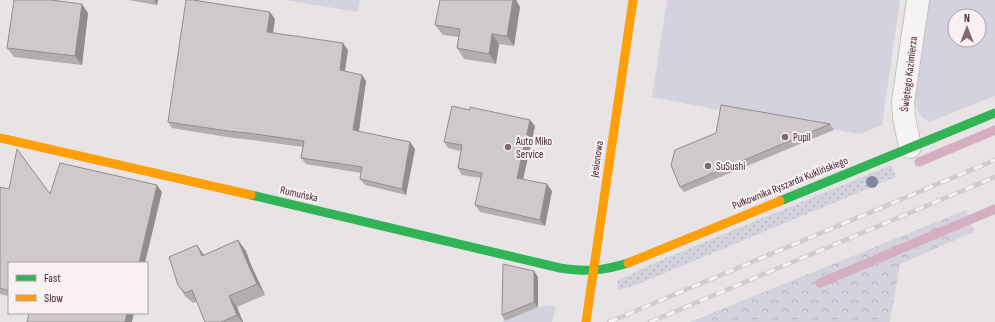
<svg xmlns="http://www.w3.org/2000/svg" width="995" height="322" font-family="'Sofia Sans Condensed',sans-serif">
	<defs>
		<pattern id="forest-crowns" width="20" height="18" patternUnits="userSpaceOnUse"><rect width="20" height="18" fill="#d3d2dd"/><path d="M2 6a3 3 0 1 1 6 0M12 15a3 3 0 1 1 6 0" fill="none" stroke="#b6b4be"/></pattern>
		<pattern id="park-dots" width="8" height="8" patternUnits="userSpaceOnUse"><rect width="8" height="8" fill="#d3d2dd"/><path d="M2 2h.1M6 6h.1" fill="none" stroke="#b6b4be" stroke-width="1.8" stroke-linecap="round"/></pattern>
	</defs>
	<rect width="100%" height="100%" fill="#e8e3e5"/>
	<g fill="#d3d2dd" fill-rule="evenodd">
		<path d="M285 0H360L358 12Z"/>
		<path d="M667 0H900L882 125 860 134 725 111 652 97Z"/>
		<path d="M929 0H995V96L929 122C920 117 917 111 915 101ZM955 16H979V40H955Z"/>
		<path d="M549 305 556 307 552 322H502L538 307Z"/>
	</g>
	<path fill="url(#forest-crowns)" d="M966 210 974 232 900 264 890 322H690Z"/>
	<path fill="url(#park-dots)" d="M891 165 896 177 631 287 618 290V281L647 266Z"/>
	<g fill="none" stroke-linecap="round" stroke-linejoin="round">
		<g stroke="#d6aec1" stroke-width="9">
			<path d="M919 162 995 130"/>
			<path d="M820 283 995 209"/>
		</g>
		<defs>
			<path id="street" d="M910 147 904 117 903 102 918 0"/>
		</defs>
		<use href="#street" stroke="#c6c1c3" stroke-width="24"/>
		<use href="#street" stroke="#f5f3f3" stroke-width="22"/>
		<g stroke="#30b455" stroke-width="9">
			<path d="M251 195 560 268C586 272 603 271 628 263"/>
			<path d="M780 201 995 113"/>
		</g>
		<g stroke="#ff9f0a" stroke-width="9">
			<path d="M0 138 251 195"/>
			<path d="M628 263 780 201"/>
			<path d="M586 322 633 0"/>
		</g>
		<defs>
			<g id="rail">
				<path d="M609 322 995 160"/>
				<path d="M650 322 995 177"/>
			</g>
		</defs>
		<use href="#rail" stroke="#d1cbcd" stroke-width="4.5"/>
		<use href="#rail" stroke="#f8f0f3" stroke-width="3" stroke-dasharray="9" stroke-linecap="butt"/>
	</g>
	<circle fill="#84869d" cx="872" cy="182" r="6"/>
	<g fill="#b2adaf">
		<path d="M128 0H158L157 5Z"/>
		<path d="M440 0H516L520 7 514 46 499 44 496 64 464 59 457 48 459 37 443 35 435 25Z"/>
		<path d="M88 13 82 65 14 57 7 48Z"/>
		<path d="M275 19 273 33 348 50 345 71 362 75 366 81 359 131 415 149 406 195 365 185 360 179 361 173 306 164 301 158 303 147 253 140 233 138 172 128 168 122Z"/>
		<path d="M470 110 530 120 535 126 523 179 552 191 545 226 480 212 475 205 481 178 462 175 458 168 461 151 448 148 444 142Z"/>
		<path d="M830 124 834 130 684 192 680 187Z"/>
		<path d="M0 187 9 189 50 194 162 192 9 263V296L0 294Z"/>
		<path d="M197 245 204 255 246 251 251 265 265 295 237 307 243 322H205L197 302 193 303 185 296 178 285Z"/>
		<path d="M534 271 538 277V307L505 321 502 315Z"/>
	</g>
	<g fill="#918d8f">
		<path d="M154 0H158L157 5Z"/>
		<path d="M513 0H516L520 7 514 46 507 36Z"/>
		<path d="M82 4 88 13 82 65 75 56Z"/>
		<path d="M270 12 275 19 272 39 267 32Z"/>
		<path d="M492 34 499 44 496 64 489 54Z"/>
		<path d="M343 43 348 50 344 77 340 70Z"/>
		<path d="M362 75 366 81 358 136 353 130Z"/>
		<path d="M530 120 535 126 522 184 517 178Z"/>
		<path d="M410 142 415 149 406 195 402 189Z"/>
		<path d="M547 184 552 191 545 226 540 220Z"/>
		<path d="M157 185 162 192 145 263H139Z"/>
		<path d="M238 240 246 251 251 265 265 295 257 284 244 255Z"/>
		<path d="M197 245 204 256H202Z"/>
		<path d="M534 271 538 277V307L534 302Z"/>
		<path d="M229 296 237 307 243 322H242L237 315Z"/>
		<path d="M127 313H134L132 322H125Z"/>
	</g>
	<g fill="#cfc9cc" stroke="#918d8f">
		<path d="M14 0H51L82 4 75 56 7 48Z"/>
		<path d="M186 0H193L270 12 267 32 343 43 340 70 362 75 353 130 410 142 402 189 360 179 362 167 301 158 304 141 248 133 228 131 168 122Z"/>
		<path d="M440 0H513L507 36 492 34 489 54 457 48 460 29 435 25Z"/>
		<path d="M721 105 830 124 680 187 671 165 675 150 716 133Z"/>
		<path d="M452 106 470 110V107L530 120 517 178 547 184 540 220 475 205 482 173 458 168 462 145 444 142Z"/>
		<path d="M17 149 50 194 60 163 157 185 139 263H9V291L0 288V187L9 189Z"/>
		<path d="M238 240 244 255 257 284 229 296 237 315 221 322H205L192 290 185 293 178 285 169 257 197 245 202 256Z"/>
		<path d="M503 264 534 271V302L502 315Z"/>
		<path d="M29 313H127L125 322H27Z"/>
	</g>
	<g fill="#7e6970" stroke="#f8f0f3" stroke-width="1.5">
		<circle cx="785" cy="137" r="4"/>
		<circle cx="508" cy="147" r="4"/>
		<circle cx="708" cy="166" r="4"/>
	</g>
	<g text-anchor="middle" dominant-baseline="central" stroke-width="4" stroke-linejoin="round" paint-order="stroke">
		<g font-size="11" fill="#452731" stroke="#f8f0f3">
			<text transform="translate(909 74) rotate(-83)">Świętego Kazimierza</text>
			<text transform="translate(597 159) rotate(-82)">Jesionowa</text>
			<text transform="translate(790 183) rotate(-22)">Pułkownika Ryszarda Kuklińskiego</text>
			<text transform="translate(299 194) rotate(13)">Rumuńska</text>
		</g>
		<g font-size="11" fill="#452731" stroke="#f8f0f3" text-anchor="start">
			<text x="793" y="137">Pupil</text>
			<text x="516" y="141">Auto Miko<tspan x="516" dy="13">Service</tspan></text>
			<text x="716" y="166">SuSushi</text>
		</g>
	</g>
	<rect x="8" y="262" width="140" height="52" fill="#f8f0f3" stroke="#b0a0a5"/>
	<rect x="16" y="275" width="20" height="6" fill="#30b455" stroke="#b0a0a5"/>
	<text x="44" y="282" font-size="12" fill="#452731">Fast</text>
	<rect x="16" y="295" width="20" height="6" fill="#ff9f0a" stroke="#b0a0a5"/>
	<text x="44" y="302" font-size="12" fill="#452731">Slow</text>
	<g transform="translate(967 28)"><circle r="19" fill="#f8f0f3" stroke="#b0a0a5"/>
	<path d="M0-3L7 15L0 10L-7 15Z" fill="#7e6970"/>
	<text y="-6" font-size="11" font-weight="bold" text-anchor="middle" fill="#452731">N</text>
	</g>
</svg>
